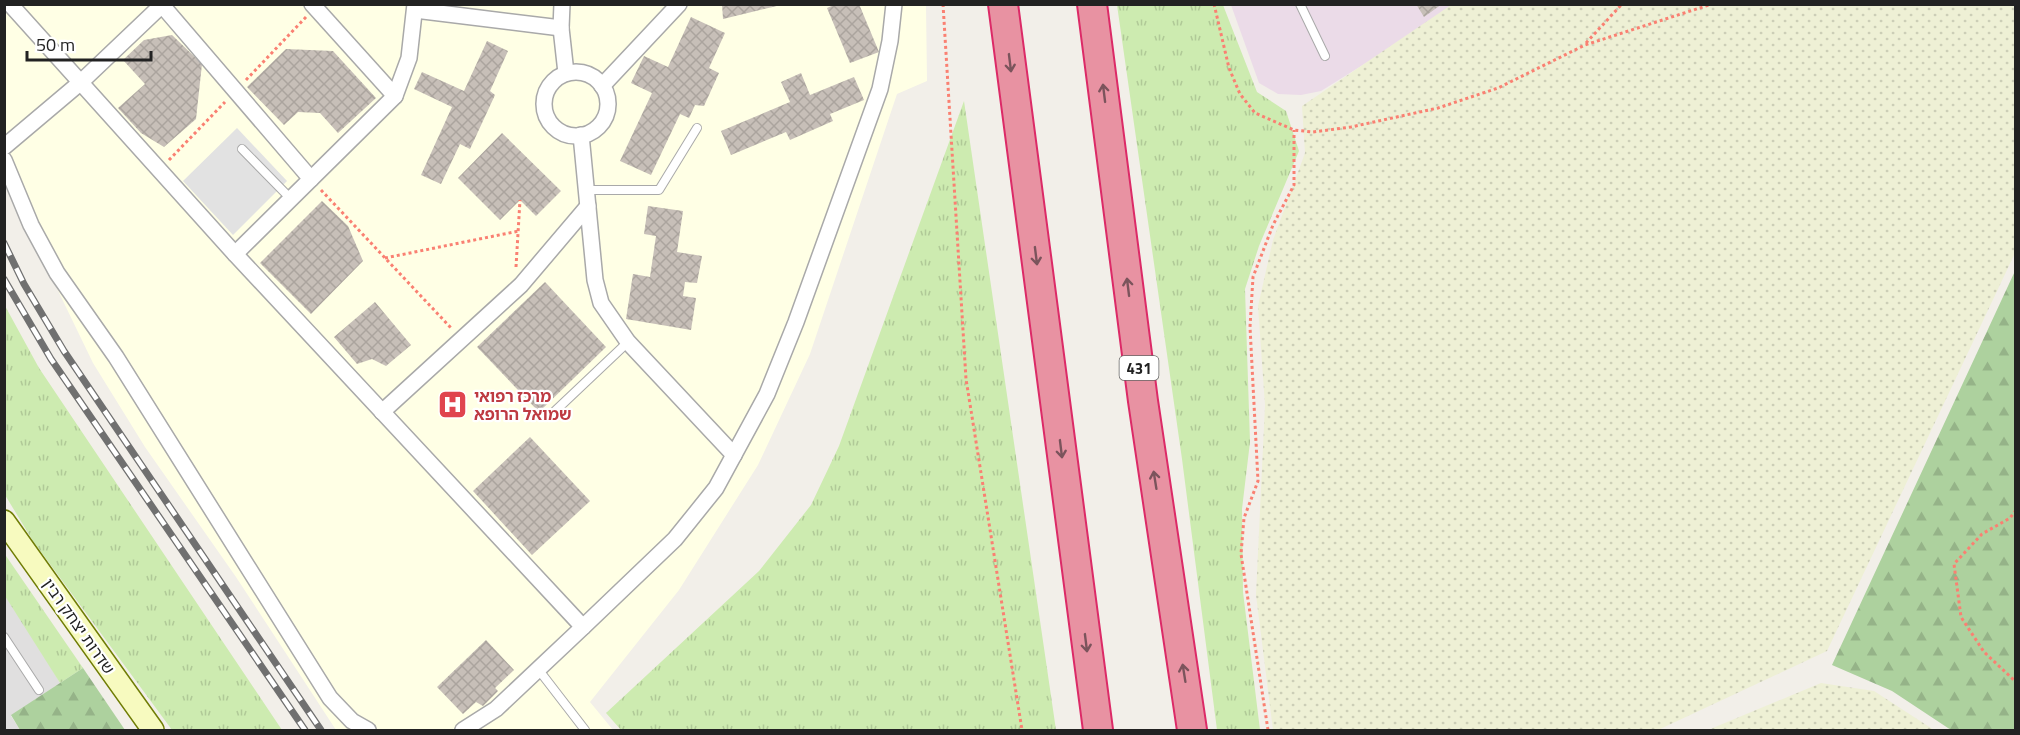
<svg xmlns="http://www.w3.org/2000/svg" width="2020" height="735" font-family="'Titillium Web','Noto Sans Hebrew',sans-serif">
	<defs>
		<pattern id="farmland-dots" width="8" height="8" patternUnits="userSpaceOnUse" patternTransform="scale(1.5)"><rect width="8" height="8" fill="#eef0d5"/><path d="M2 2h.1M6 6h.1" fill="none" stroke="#ccceb7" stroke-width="1.8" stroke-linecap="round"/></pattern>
		<pattern id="grass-tufts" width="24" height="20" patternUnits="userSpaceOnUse" patternTransform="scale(1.5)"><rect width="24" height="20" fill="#cdebb0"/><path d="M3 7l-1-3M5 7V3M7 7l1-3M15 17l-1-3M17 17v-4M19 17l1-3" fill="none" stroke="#b0c997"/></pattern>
		<pattern id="forest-firs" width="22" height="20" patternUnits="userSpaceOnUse" patternTransform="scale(1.5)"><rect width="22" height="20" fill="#add19e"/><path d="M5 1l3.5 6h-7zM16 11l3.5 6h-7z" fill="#95b388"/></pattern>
		<pattern id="building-cross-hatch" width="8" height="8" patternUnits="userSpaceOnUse" patternTransform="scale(1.5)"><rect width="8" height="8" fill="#c7bfb8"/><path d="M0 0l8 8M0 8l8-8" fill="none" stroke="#aba49e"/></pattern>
	</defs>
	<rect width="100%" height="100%" fill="#f2efe9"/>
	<path fill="#e0dfdf" d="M4 587 60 683 11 716 20 730H5Z"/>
	<path fill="#ebdbe8" d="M1231 5H1459L1321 91 1301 95 1278 94 1259 83Z"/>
	<path fill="#ffffe5" d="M5 5H926L927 81 897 94 810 354 758 465 679 590 590 702 613 730H336L236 577 145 447 93 363 5 181Z"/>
	<g fill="url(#farmland-dots)">
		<path d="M1451 5H2015V253L1827 651 1658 730H1273L1256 595 1265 405 1258 306 1273 240 1305 153 1302 106Z"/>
		<path d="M1821 683 1874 691 1934 730H1708Z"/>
	</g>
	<g fill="url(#grass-tufts)">
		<path d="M1117 5H1223L1257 92 1286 111 1299 151 1259 246 1245 289 1250 442 1242 509 1243 592 1260 730H1217L1182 459Z"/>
		<path d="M964 101 1056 730H621L606 713 759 571 811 505 839 446Z"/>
		<path d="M4 304 39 368 282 730H172L33 541 5 495Z"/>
		<path d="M4 553 83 668 60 683 5 596Z"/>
	</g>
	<g fill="url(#forest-firs)">
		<path d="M2015 271V730H1951L1892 691 1832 665Z"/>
		<path d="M83 668 125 730H20L11 715Z"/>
	</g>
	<path fill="#e2e2e2" d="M237 128 287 181 233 235 183 181Z"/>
	<g fill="url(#building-cross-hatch)">
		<path d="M722 4H781V5L723 19Z"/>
		<path d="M836 4H859L879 52 850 63 827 8Z"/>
		<path d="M1416 4H1442L1424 17Z"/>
		<path d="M691 17 725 33 709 68 719 73 704 106 695 105 689 118 680 114 651 175 620 161 652 93 631 83 644 56 668 67Z"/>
		<path d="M172 35 202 64 196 119 164 147 141 133 118 108 145 84 123 60 144 40Z"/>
		<path d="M487 41 508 51 490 91 495 95 470 149 460 144 441 184 421 175 452 107 414 89 422 72 464 91Z"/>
		<path d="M286 49 333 51 376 98 338 133 320 113 298 112 284 125 247 87Z"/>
		<path d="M801 73 810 95 854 77 864 100 830 114 833 121 790 140 786 132 731 155 721 131 790 102 781 82Z"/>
		<path d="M502 133 561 191 536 216 520 200 500 220 458 178Z"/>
		<path d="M322 201 348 226 363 261 311 314 260 263Z"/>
		<path d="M648 206 683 211 677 252 702 256 697 283 685 282 683 296 696 298 691 330 626 319 633 274 650 277 656 236 644 234Z"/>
		<path d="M545 282 606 347 539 412 477 347Z"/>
		<path d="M375 302 411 345 386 366 372 359 357 364 334 337Z"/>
		<path d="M530 437 590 501 532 555 473 491Z"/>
		<path d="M486 640 514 670 495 688 498 691 483 706 476 702 463 714 437 687Z"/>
	</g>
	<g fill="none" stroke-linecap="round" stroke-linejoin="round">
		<defs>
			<g id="lane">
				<path d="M1300 4 1325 56"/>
				<path d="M242 149 291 199"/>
				<path d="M587 190H659L697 128"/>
				<path d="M554 412 628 342"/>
				<path d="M4 637 39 690"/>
				<path d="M538 669 585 730"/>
			</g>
			<g id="street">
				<path d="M10 4 235 254 583 627"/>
				<path d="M161 4 311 179"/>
				<path d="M312 4 395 96"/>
				<path d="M562 4 561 28 566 73"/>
				<path d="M415 10 561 28"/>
				<circle cx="576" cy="104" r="32"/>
				<path d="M602 86 679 4"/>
				<path d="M581 135 595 280 601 303 628 342 734 455"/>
				<path d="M4 147 81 82 163 4"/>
				<path d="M4 160 31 225 57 273 116 357 330 698 352 721 368 730"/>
				<path d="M235 254 395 96 409 58 415 4"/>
				<path d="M382 412 521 285 588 206"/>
				<path d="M463 730 496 709 583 627 675 539 716 488 767 394 796 322 880 89 890 41 894 4"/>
			</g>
			<path id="secondary" d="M4 521 153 730"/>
			<g id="highway">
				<path d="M1003 4 1098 730"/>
				<path d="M1092 4 1143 401 1192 730"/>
			</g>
		</defs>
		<use href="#lane" stroke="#a9a9a9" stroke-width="10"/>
		<use href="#street" stroke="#a9a9a9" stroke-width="18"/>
		<use href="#secondary" stroke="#707d05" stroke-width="24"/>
		<use href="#highway" stroke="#dc2a67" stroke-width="32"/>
		<g stroke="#fa8072" stroke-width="3" stroke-dasharray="3 3" stroke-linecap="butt">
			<path d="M943 4 966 379 1022 730"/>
			<path d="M1214 4 1229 68 1240 94 1255 113 1294 130 1313 132 1351 127 1438 108 1498 88 1585 45 1712 4"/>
			<path d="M1586 43 1622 4"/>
			<path d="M246 80 306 17"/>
			<path d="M169 160 225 102"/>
			<path d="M321 190 452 329"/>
			<path d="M385 258 519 231"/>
			<path d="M516 267 520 200"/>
			<path d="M2016 393V401"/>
			<path d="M2016 510 2010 518 1982 534 1954 564 1961 617 1984 652 2016 682"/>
			<path d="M1268 730 1241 554 1244 518 1258 481 1250 327 1253 277 1273 225 1294 185V130"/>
		</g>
		<use href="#lane" stroke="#fff" stroke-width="8"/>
		<use href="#street" stroke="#fff" stroke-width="15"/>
		<use href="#secondary" stroke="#f7fabf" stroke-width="21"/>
		<use href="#highway" stroke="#e892a2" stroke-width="28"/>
		<defs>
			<g id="rail">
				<path d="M4 243 24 284 64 351 321 730"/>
				<path d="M4 279 51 359 305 730"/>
			</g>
		</defs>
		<use href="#rail" stroke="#707070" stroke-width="7"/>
		<use href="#rail" stroke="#fff" stroke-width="4.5" stroke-dasharray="14" stroke-linecap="butt"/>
	</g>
	<defs><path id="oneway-shaft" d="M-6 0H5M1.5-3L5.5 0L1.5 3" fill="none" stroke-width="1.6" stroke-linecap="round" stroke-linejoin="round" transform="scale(1.5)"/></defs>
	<g stroke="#7b545c">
		<use href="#oneway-shaft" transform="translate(1010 63) rotate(83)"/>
		<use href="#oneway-shaft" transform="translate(1104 93) rotate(-97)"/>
		<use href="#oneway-shaft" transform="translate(1036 256) rotate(83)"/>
		<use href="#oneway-shaft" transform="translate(1128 287) rotate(-97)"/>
		<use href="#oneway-shaft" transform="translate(1061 449) rotate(83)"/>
		<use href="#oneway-shaft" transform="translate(1155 480) rotate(-99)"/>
		<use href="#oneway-shaft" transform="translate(1086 643) rotate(83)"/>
		<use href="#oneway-shaft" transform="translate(1184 673) rotate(-99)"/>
	</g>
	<defs>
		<symbol id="hospital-square" viewBox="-11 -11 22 22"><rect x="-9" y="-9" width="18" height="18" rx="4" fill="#e0444e" stroke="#fff"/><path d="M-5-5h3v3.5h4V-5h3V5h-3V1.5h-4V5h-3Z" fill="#fff"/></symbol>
	</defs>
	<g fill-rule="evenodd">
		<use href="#hospital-square" x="436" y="388" width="33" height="33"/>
	</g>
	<g text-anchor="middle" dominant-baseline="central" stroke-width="4.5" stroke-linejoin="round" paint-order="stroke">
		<rect fill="#fff" stroke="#646464" stroke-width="1.5" x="1119.5" y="356" width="39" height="24" rx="4.5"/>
		<g font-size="15" font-weight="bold" fill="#222">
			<text x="1139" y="368">431</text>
		</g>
		<g font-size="16" font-weight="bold" fill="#be3a42" stroke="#fff" text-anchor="start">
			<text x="474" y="396">מרכז רפואי<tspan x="474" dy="18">שמואל הרופא</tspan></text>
		</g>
		<g font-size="16" fill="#222" stroke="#fff">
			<text transform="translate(79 626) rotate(55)">שדרות יצחק רבין</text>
		</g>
	</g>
	<rect width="2020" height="735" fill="none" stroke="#222222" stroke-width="12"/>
	<path d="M27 51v9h124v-9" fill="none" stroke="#222222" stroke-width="3"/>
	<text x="36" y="51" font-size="18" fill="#222222" stroke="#ffffff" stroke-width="4.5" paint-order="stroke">50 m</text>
</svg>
